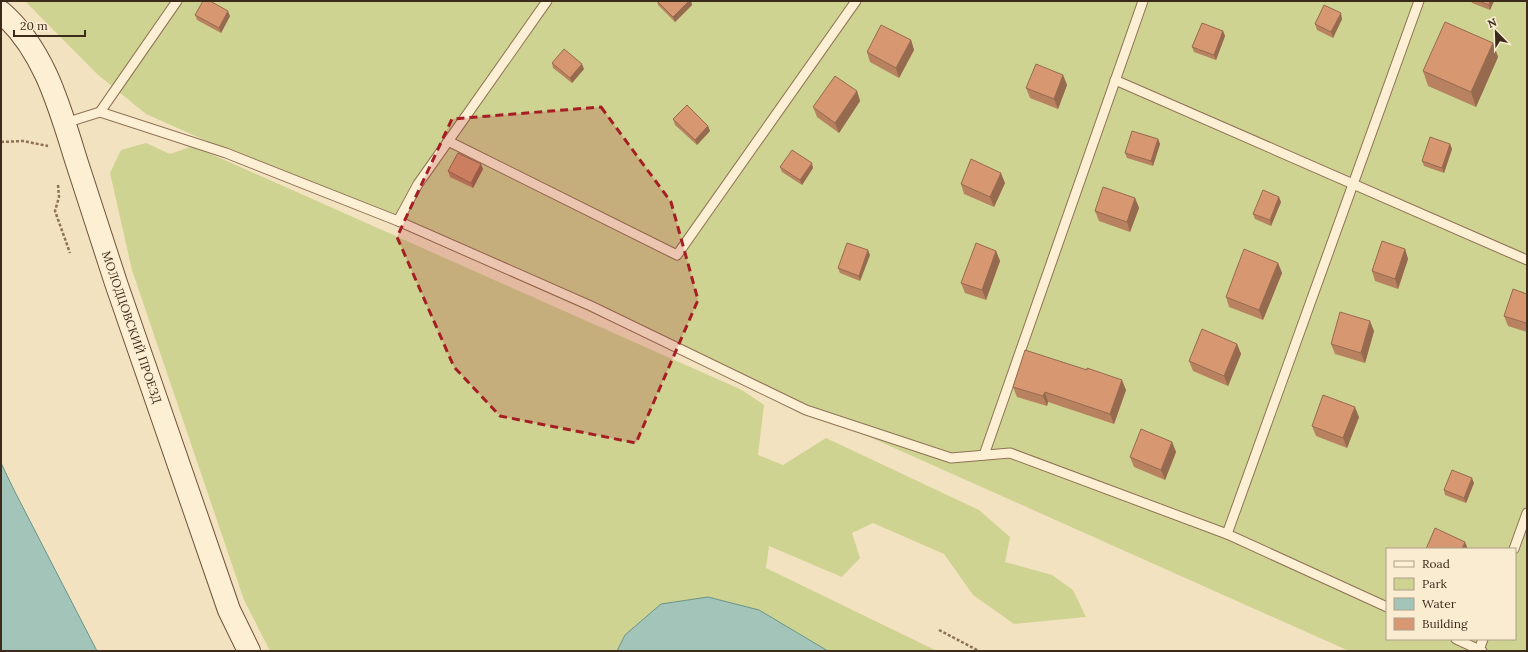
<svg xmlns="http://www.w3.org/2000/svg" width="1528" height="652" font-family="Lora,serif">
	<rect width="100%" height="100%" fill="#f3e2c0"/>
	<g fill="#ced392" fill-rule="evenodd">
		<path d="M25 1H1527V651H1349L146 114 97 74ZM1387 549H1515V639H1387Z"/>
		<path d="M146 143 170 154 193 146 742 390 764 405 758 455 783 465 826 438 979 510 1010 537 1005 562 1052 575 1073 590 1086 617 1014 624 973 595 944 554 873 523 852 533 860 558 842 577 769 546 766 568 937 651H828L759 610 625 635 617 651H270L244 600 132 270 110 173 121 150Z"/>
	</g>
	<g fill="#a3c5b9" stroke="#699488">
		<path d="M1 463 14 490 97 651H1Z"/>
		<path d="M708 597 759 610 828 651H617L625 635 661 604Z"/>
	</g>
	<g fill="none" stroke-linecap="round" stroke-linejoin="round">
		<defs>
			<g id="lane">
				<path d="M1115 80 1527 260"/>
				<path d="M100 112 177 1"/>
				<path d="M65 123 100 112 226 153 398 221 418 184 547 1"/>
				<path d="M448 141 677 255 856 1"/>
				<path d="M398 221 591 306 806 410 951 458 1010 453 1227 534 1387 607"/>
				<path d="M984 455 1143 1"/>
				<path d="M1227 534 1419 1"/>
				<path d="M1514 549 1527 513"/>
				<path d="M1456 639 1482 651"/>
				<path d="M1479 650 1483 639"/>
			</g>
			<path id="secondary" d="M1 12C45 50 60 109 77 163 90 203 103 243 116 283 153 392 191 501 229 610L249 651"/>
		</defs>
		<use href="#lane" stroke="#8f7255" stroke-width="11"/>
		<use href="#secondary" stroke="#705238" stroke-width="24"/>
		<g stroke="#8f7255" stroke-width="2.5" stroke-dasharray="3 2" stroke-linecap="butt">
			<path d="M1 142 23 141 48 146"/>
			<path d="M58 185 59 197 55 211 70 253"/>
			<path d="M939 630 979 651"/>
		</g>
		<use href="#lane" stroke="#fdefd4" stroke-width="9"/>
		<use href="#secondary" stroke="#fdefd4" stroke-width="22"/>
	</g>
	<g fill="#b88261">
		<path d="M657 1H691L692 5 675 22 658 5Z"/>
		<path d="M1471 1H1494L1490 10 1472 3Z"/>
		<path d="M195 15 230 16 221 33 197 20Z"/>
		<path d="M1342 19 1333 38 1317 30 1315 24Z"/>
		<path d="M1223 31 1225 36 1216 60 1194 52 1192 47Z"/>
		<path d="M911 40 914 50 899 78 870 62 867 52Z"/>
		<path d="M1493 43 1498 57 1476 107 1428 86 1423 71Z"/>
		<path d="M552 63 584 69 572 83 553 68Z"/>
		<path d="M1063 75 1067 85 1058 109 1030 98 1026 88Z"/>
		<path d="M857 91 860 101 839 133 817 117 813 107Z"/>
		<path d="M673 119 708 126 710 131 697 145 675 125Z"/>
		<path d="M1158 139 1160 144 1153 166 1127 158 1125 153Z"/>
		<path d="M1450 144 1452 149 1444 173 1424 166 1422 161Z"/>
		<path d="M780 167 813 168 802 185 782 172Z"/>
		<path d="M483 169 473 188 450 177 448 171Z"/>
		<path d="M1005 183 994 207 964 194 961 184Z"/>
		<path d="M1135 198 1139 208 1130 232 1099 221 1095 211Z"/>
		<path d="M1281 202 1271 226 1255 219 1253 214Z"/>
		<path d="M1405 249 1408 259 1398 289 1375 281 1372 271Z"/>
		<path d="M996 251 1000 261 986 300 965 293 961 283Z"/>
		<path d="M870 255 860 281 840 273 838 268Z"/>
		<path d="M1278 263 1282 273 1263 320 1229 307 1226 297Z"/>
		<path d="M1527 294V332L1508 326 1504 316Z"/>
		<path d="M1374 331 1365 363 1335 354 1331 344Z"/>
		<path d="M1237 344 1241 354 1228 386 1193 371 1189 361Z"/>
		<path d="M1087 370 1126 390 1114 424 1048 402 1047 406 1017 397 1013 387Z"/>
		<path d="M1359 417 1347 448 1316 436 1312 426Z"/>
		<path d="M1172 442 1176 452 1165 480 1134 467 1130 457Z"/>
		<path d="M1474 483 1466 503 1445 495 1444 490Z"/>
	</g>
	<g fill="#966a4f">
		<path d="M689 1H691L692 5 675 22 673 17Z"/>
		<path d="M1490 1H1494L1490 10 1489 5Z"/>
		<path d="M228 11 230 16 221 33 219 28Z"/>
		<path d="M1341 13 1342 19 1333 38 1331 32Z"/>
		<path d="M1223 31 1225 36 1216 60 1214 55Z"/>
		<path d="M911 40 914 50 899 78 896 68Z"/>
		<path d="M1493 43 1498 57 1476 107 1471 92Z"/>
		<path d="M582 64 584 69 572 83 570 78Z"/>
		<path d="M1063 75 1067 85 1058 109 1054 99Z"/>
		<path d="M857 91 860 101 839 133 835 123Z"/>
		<path d="M708 126 710 131 697 145 695 140Z"/>
		<path d="M1158 139 1160 144 1153 166 1151 161Z"/>
		<path d="M1450 144 1452 149 1444 173 1442 168Z"/>
		<path d="M812 163 813 168 802 185 800 180Z"/>
		<path d="M481 164 483 169 473 188 471 183Z"/>
		<path d="M1001 173 1005 183 994 207 990 197Z"/>
		<path d="M1279 197 1281 202 1271 226 1270 220Z"/>
		<path d="M1135 198 1139 208 1130 232 1127 222Z"/>
		<path d="M1405 249 1408 259 1398 289 1395 279Z"/>
		<path d="M868 250 870 255 860 281 859 276Z"/>
		<path d="M996 251 1000 261 986 300 982 290Z"/>
		<path d="M1278 263 1282 273 1263 320 1259 310Z"/>
		<path d="M1370 321 1374 331 1365 363 1361 353Z"/>
		<path d="M1237 344 1241 354 1228 386 1224 376Z"/>
		<path d="M1122 380 1126 390 1114 424 1110 414Z"/>
		<path d="M1045 392 1048 402 1047 406 1043 396Z"/>
		<path d="M1355 407 1359 417 1347 448 1343 438Z"/>
		<path d="M1172 442 1176 452 1165 480 1161 470Z"/>
		<path d="M1472 478 1474 483 1466 503 1464 498Z"/>
		<path d="M1465 542 1468 549H1462Z"/>
	</g>
	<g fill="#d69771" stroke="#966a4f">
		<path d="M203 1H210L228 11 219 28 195 15Z"/>
		<path d="M657 1H689L673 17Z"/>
		<path d="M1479 1H1490L1489 5Z"/>
		<path d="M1324 5 1341 13 1331 32 1315 24Z"/>
		<path d="M1445 22 1493 43 1471 92 1423 71Z"/>
		<path d="M1202 23 1223 31 1214 55 1192 47Z"/>
		<path d="M881 25 911 40 896 68 867 52Z"/>
		<path d="M564 49 582 64 570 78 552 63Z"/>
		<path d="M1036 64 1063 75 1054 99 1026 88Z"/>
		<path d="M835 76 857 91 835 123 813 107Z"/>
		<path d="M687 105 708 126 695 140 673 119Z"/>
		<path d="M1132 131 1158 139 1151 161 1125 153Z"/>
		<path d="M1430 137 1450 144 1442 168 1422 161Z"/>
		<path d="M792 150 812 163 800 180 780 167Z"/>
		<path d="M458 153 481 164 471 183 448 171Z"/>
		<path d="M971 159 1001 173 990 197 961 184Z"/>
		<path d="M1103 187 1135 198 1127 222 1095 211Z"/>
		<path d="M1263 190 1279 197 1270 220 1253 214Z"/>
		<path d="M1382 241 1405 249 1395 279 1372 271Z"/>
		<path d="M847 243 868 250 859 276 838 268Z"/>
		<path d="M976 243 996 251 982 290 961 283Z"/>
		<path d="M1244 249 1278 263 1259 310 1226 297Z"/>
		<path d="M1513 289 1527 294V321L1526 323 1504 316Z"/>
		<path d="M1340 312 1370 321 1361 353 1331 344Z"/>
		<path d="M1202 329 1237 344 1224 376 1189 361Z"/>
		<path d="M1025 350 1087 370V368L1122 380 1110 414 1045 392 1043 396 1013 387Z"/>
		<path d="M1323 395 1355 407 1343 438 1312 426Z"/>
		<path d="M1141 429 1172 442 1161 470 1130 457Z"/>
		<path d="M1452 470 1472 478 1464 498 1444 490Z"/>
		<path d="M1435 528 1465 542 1462 549H1426Z"/>
	</g>
	<path fill="#a51e24" fill-opacity="0.2" stroke="#a51e24" stroke-width="3" stroke-dasharray="8 5" stroke-linejoin="round" d="M601 107 671 202 698 300 636 443 500 416 454 367 397 237 452 119Z"/>
	<g text-anchor="middle" dominant-baseline="central" stroke-width="3" stroke-linejoin="round" paint-order="stroke">
		<g font-size="12" fill="#3c2a1b" stroke="#faecd0">
			<text transform="translate(132 327) rotate(71)">МОЛОДЦОВСКИЙ ПРОЕЗД</text>
		</g>
	</g>
	<rect width="1528" height="652" fill="none" stroke="#3c2a1b" stroke-width="4"/>
	<rect x="1386" y="548" width="130" height="92" fill="#faecd0" stroke="#ae9e88"/>
	<rect x="1394" y="561" width="20" height="6" fill="#fdefd4" stroke="#ae9e88"/>
	<text x="1422" y="568" font-size="12" fill="#3c2a1b">Road</text>
	<rect x="1394" y="578" width="20" height="12" fill="#ced392" stroke="#ae9e88"/>
	<text x="1422" y="588" font-size="12" fill="#3c2a1b">Park</text>
	<rect x="1394" y="598" width="20" height="12" fill="#a3c5b9" stroke="#ae9e88"/>
	<text x="1422" y="608" font-size="12" fill="#3c2a1b">Water</text>
	<rect x="1394" y="618" width="20" height="12" fill="#d69771" stroke="#ae9e88"/>
	<text x="1422" y="628" font-size="12" fill="#3c2a1b">Building</text>
	<g transform="translate(1496 32) rotate(337)" stroke="#faecd0" stroke-width="3" paint-order="stroke">
	<path d="M0-3L7 15L0 10L-7 15Z" fill="#3c2a1b"/>
	<text y="-6" font-size="11" font-weight="bold" text-anchor="middle" fill="#3c2a1b">N</text>
	</g>
	<path d="M14 30v6h71v-6" fill="none" stroke="#3c2a1b" stroke-width="2"/>
	<text x="20" y="30" font-size="12" fill="#3c2a1b" stroke="#faecd0" stroke-width="3" paint-order="stroke">20 m</text>
</svg>
